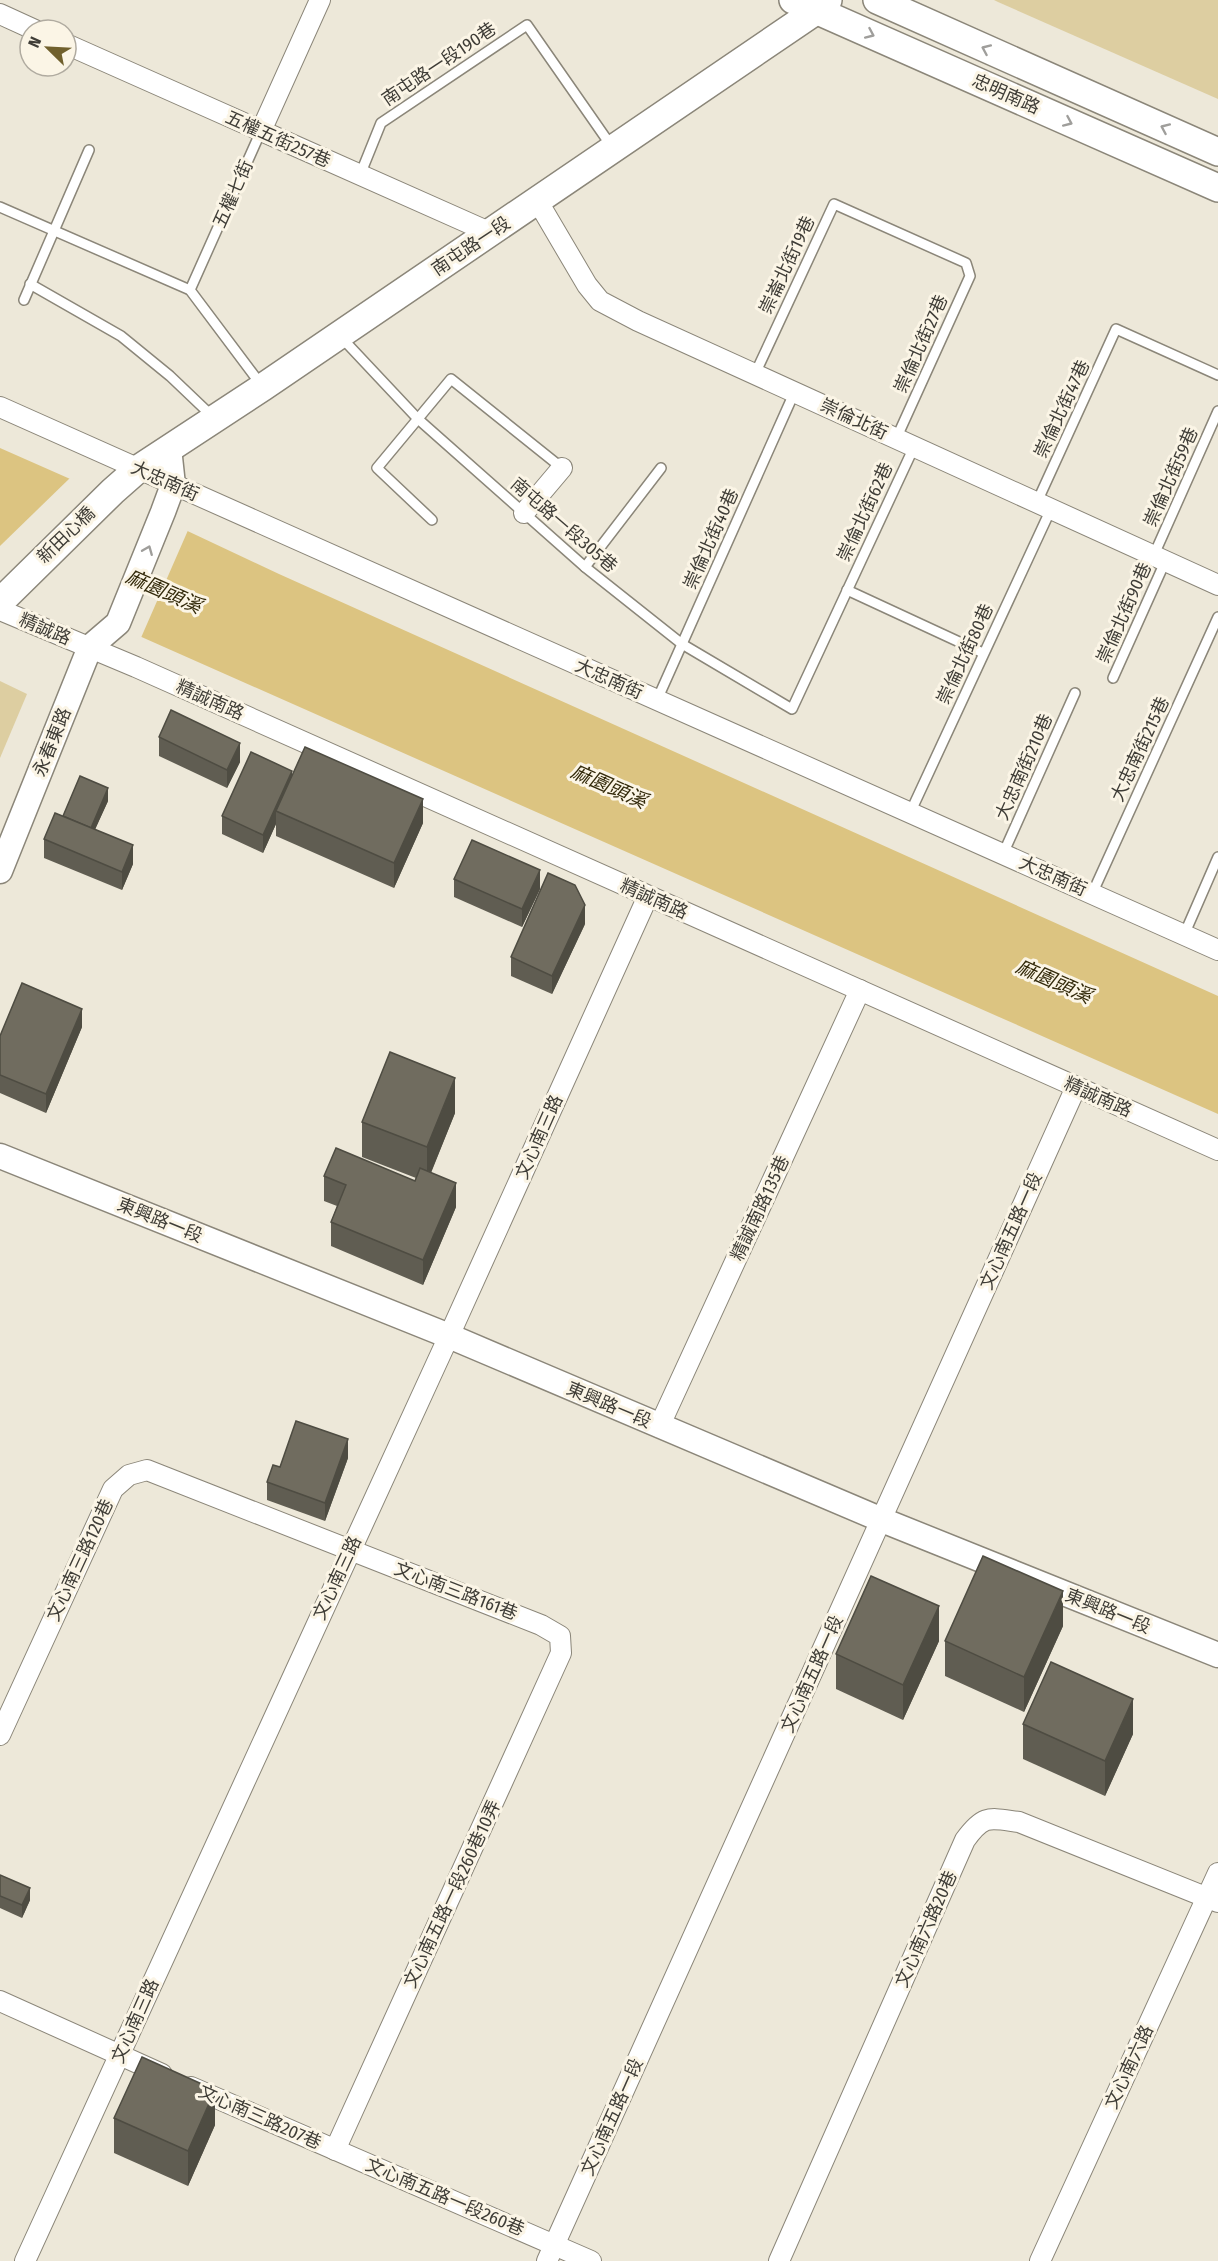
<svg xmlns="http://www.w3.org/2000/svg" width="1218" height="2261" font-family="'Fira Sans Condensed','Noto Sans TC',sans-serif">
	<rect width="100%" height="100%" fill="#ede8d9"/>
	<g fill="#ddcea1">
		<path d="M994 0H1218V99L998 2Z"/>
		<path d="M0 681 27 694 0 758Z"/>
	</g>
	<path fill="#dcc481" d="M0 448 179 527 279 574 1218 996V1114L119 627 0 570Z"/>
	<path fill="#ede8d9" d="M71 477 189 528 140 640 0 573V546Z"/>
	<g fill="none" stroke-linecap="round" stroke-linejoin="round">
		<defs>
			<g id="service">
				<path d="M360 175 381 123 527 25 612 147"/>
				<path d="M0 207 190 290 262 386"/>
				<path d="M30 284 121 336 170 376 213 417"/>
				<path d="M190 290 261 131"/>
				<path d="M24 300 89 150"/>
				<path d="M340 336 418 419 585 567 682 644 792 709 914 447"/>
				<path d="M755 374 834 204 966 263 970 276 896 439"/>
				<path d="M1037 502 1116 329 1218 375"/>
				<path d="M432 520 377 468 451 379 562 468"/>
				<path d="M1153 557 1218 411"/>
				<path d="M585 567 661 468"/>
				<path d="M847 590 983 653"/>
				<path d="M1113 678 1165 562"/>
				<path d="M657 700 795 391"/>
				<path d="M910 813 1051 509"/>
				<path d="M1003 854 1075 693"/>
				<path d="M1092 894 1218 617"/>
				<path d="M1184 935 1218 857"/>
			</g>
			<g id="minor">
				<path d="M0 14 35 30"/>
				<path d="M66 44 491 233"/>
				<path d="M261 131 320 0"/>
				<path d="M537 200 587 285 600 301 638 321 1218 585"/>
				<path d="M0 407 1218 950"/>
				<path d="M524 513 562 468"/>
				<path d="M0 610 136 667 1218 1150"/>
				<path d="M659 1427 860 990"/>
				<path d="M0 1735 113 1489 129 1475 147 1470 541 1625 560 1636 561 1653 335 2150"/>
				<path d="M0 2001 162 2074"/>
				<path d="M191 2087 591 2261"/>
				<path d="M25 2261 449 1336 648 896"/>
				<path d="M547 2261 1076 1087"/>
				<path d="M779 2261 965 1840C984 1814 989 1818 1019 1822L1218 1902"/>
				<path d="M1040 2261 1218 1873"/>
			</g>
			<g id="tertiary">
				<path d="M0 871 90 647 118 623 163 512 173 485 169 448"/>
				<path d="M0 1156 449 1336 882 1520 1218 1655"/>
			</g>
			<g id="secondary">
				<path d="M793 0 1218 188"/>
				<path d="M877 0 1218 152"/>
				<path d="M0 602 113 491 138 469 263 387 817 10 828 0"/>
			</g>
		</defs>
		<use href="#service" stroke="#8b8679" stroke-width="12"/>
		<use href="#minor" stroke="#8b8679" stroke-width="22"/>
		<use href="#tertiary" stroke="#8b8679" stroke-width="27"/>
		<use href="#secondary" stroke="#8b8679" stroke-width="30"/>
		<use href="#service" stroke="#fff" stroke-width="9"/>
		<use href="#minor" stroke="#fff" stroke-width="20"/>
		<use href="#tertiary" stroke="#fff" stroke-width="24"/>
		<use href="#secondary" stroke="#fff" stroke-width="27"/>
	</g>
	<g fill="#605d52">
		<path d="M159 737 240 762 227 788 159 756Z"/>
		<path d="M292 776 423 823 394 888 276 836V824L263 853 222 834V816Z"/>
		<path d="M108 801 95 829 133 864 122 890 44 858V839L63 816Z"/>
		<path d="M454 879 540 889 522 927 454 897Z"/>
		<path d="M585 924 552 994 511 976V957Z"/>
		<path d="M82 1027 46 1113 0 1093V1036Z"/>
		<path d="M455 1113 431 1173 456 1207 423 1285 331 1246V1222L337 1206 324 1201V1176L415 1181 416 1178 362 1157V1122Z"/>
		<path d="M348 1458 325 1521 267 1500V1482L280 1467Z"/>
		<path d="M1063 1626 1024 1712 945 1676V1641Z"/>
		<path d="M939 1641 903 1720 836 1689V1654Z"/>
		<path d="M1023 1724 1133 1734 1105 1796 1023 1759Z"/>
		<path d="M0 1875 30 1900 22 1918 0 1908Z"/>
		<path d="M114 2118 215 2125 188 2186 114 2153Z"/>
	</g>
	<g fill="#4e4c42">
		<path d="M240 743V762L227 788V770Z"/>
		<path d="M292 771V790L276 811V824L263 853V835Z"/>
		<path d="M108 788V801L89 843V831Z"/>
		<path d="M423 799V823L394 888V863Z"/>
		<path d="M133 845V864L122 890V872Z"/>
		<path d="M540 870V889L522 927V909Z"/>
		<path d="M585 905V924L552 994V976Z"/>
		<path d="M82 1009V1027L46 1113V1094Z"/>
		<path d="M455 1078V1113L427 1182V1147Z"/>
		<path d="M456 1183V1207L423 1285V1260Z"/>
		<path d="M348 1439V1458L325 1521V1503Z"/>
		<path d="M1063 1591V1626L1024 1712V1677Z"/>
		<path d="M939 1606V1641L903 1720V1685Z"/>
		<path d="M1133 1699V1734L1105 1796V1761Z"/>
		<path d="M30 1888V1900L22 1918V1905Z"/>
		<path d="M215 2090V2125L188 2186V2151Z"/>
	</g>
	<g fill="#706c5f" stroke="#4e4c42" stroke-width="1.5">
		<path d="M171 710 240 743 227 770 159 737Z"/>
		<path d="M305 747 423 799 394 863 276 811Z"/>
		<path d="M251 752 292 771 263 835 222 816Z"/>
		<path d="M80 776 108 788 91 828 63 816Z"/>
		<path d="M55 813 133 845 122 872 44 839Z"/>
		<path d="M472 840 540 870 522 909 454 879Z"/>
		<path d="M548 873 575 885 585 905 552 976 511 957Z"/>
		<path d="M22 983 82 1009 46 1094 0 1075V1036Z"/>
		<path d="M390 1052 455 1078 427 1147 362 1122Z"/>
		<path d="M336 1148 415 1181 420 1168 456 1183 423 1260 331 1222 346 1185 324 1176Z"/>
		<path d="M296 1421 348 1439 325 1503 267 1482 273 1465 280 1467Z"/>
		<path d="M983 1556 1063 1591 1024 1677 945 1641Z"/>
		<path d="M871 1576 939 1606 903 1685 836 1654Z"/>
		<path d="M1051 1662 1133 1699 1105 1761 1023 1724Z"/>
		<path d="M0 1875 30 1888 22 1905 0 1896Z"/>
		<path d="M142 2057 215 2090 188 2151 114 2118Z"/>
	</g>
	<defs><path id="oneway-chevron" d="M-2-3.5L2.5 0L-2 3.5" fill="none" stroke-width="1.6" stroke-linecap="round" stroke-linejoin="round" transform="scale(1.5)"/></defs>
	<g stroke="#9f9e9b">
		<use href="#oneway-chevron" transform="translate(870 34) rotate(24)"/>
		<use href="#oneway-chevron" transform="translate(986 49) rotate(-156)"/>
		<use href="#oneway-chevron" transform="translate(1068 122) rotate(24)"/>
		<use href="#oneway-chevron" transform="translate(1165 128) rotate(-156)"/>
		<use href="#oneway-chevron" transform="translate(148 550) rotate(-68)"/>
	</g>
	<g text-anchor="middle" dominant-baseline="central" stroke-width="6" stroke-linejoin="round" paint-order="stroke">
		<g font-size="18" fill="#3f3d37" stroke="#fbf5e6">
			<text transform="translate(439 64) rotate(-34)">南屯路一段190巷</text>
			<text transform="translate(1006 94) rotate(24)">忠明南路</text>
			<text transform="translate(278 139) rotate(24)">五權五街257巷</text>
			<text transform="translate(233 194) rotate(-66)">五權七街</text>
			<text transform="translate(471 246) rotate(-34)">南屯路一段</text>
			<text transform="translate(787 265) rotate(-65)">崇崙北街19巷</text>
			<text transform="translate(921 344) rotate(-66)">崇倫北街27巷</text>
			<text transform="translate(1062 409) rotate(-65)">崇倫北街47巷</text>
			<text transform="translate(854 419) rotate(25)">崇倫北街</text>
			<text transform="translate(1171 477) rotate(-66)">崇倫北街59巷</text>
			<text transform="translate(165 481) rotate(24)">大忠南街</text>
			<text transform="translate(865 512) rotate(-65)">崇倫北街62巷</text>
			<text transform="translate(564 525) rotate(41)">南屯路一段305巷</text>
			<text transform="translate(66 535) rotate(-44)">新田心橋</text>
			<text transform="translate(711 539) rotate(-66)">崇倫北街40巷</text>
			<text transform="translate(1124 613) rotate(-66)">崇倫北街90巷</text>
			<text transform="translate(45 629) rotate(23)">精誠路</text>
			<text transform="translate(965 654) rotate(-65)">崇倫北街80巷</text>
			<text transform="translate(609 679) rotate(24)">大忠南街</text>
			<text transform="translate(210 700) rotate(24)">精誠南路</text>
			<text transform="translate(52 742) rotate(-68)">永春東路</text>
			<text transform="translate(1140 749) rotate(-65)">大忠南街215巷</text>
			<text transform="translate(1024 767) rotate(-66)">大忠南街210巷</text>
			<text transform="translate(1053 876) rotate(24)">大忠南街</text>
			<text transform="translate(654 899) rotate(24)">精誠南路</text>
			<text transform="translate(1098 1097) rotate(24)">精誠南路</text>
			<text transform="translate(539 1137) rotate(-66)">文心南三路</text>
			<text transform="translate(760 1208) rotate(-65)">精誠南路135巷</text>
			<text transform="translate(160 1220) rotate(22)">東興路一段</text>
			<text transform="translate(1011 1231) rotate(-66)">文心南五路一段</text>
			<text transform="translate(609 1405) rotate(23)">東興路一段</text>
			<text transform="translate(80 1560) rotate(-65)">文心南三路120巷</text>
			<text transform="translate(337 1578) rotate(-65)">文心南三路</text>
			<text transform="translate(456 1591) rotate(21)">文心南三路161巷</text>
			<text transform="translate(1108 1611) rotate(22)">東興路一段</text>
			<text transform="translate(812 1674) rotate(-66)">文心南五路一段</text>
			<text transform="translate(452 1894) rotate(-65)">文心南五路一段260巷10弄</text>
			<text transform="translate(926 1929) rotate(-66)">文心南六路20巷</text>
			<text transform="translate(135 2021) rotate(-66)">文心南三路</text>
			<text transform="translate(1129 2067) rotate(-65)">文心南六路</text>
			<text transform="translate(260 2117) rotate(24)">文心南三路207巷</text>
			<text transform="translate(612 2117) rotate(-66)">文心南五路一段</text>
			<text transform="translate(445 2197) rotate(23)">文心南五路一段260巷</text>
		</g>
		<g font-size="20" font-style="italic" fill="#332a0b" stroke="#fbf5e6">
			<text transform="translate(164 591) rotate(24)">麻園頭溪</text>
			<text transform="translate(609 786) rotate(24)">麻園頭溪</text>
			<text transform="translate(1054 981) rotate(24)">麻園頭溪</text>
		</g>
	</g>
	<g transform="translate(48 48) rotate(294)"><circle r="28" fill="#fbf5e6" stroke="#b0aba0" stroke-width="1.5"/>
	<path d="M0-4.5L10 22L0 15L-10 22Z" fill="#70602d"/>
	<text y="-9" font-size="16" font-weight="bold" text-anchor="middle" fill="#3f3d37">N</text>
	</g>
</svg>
